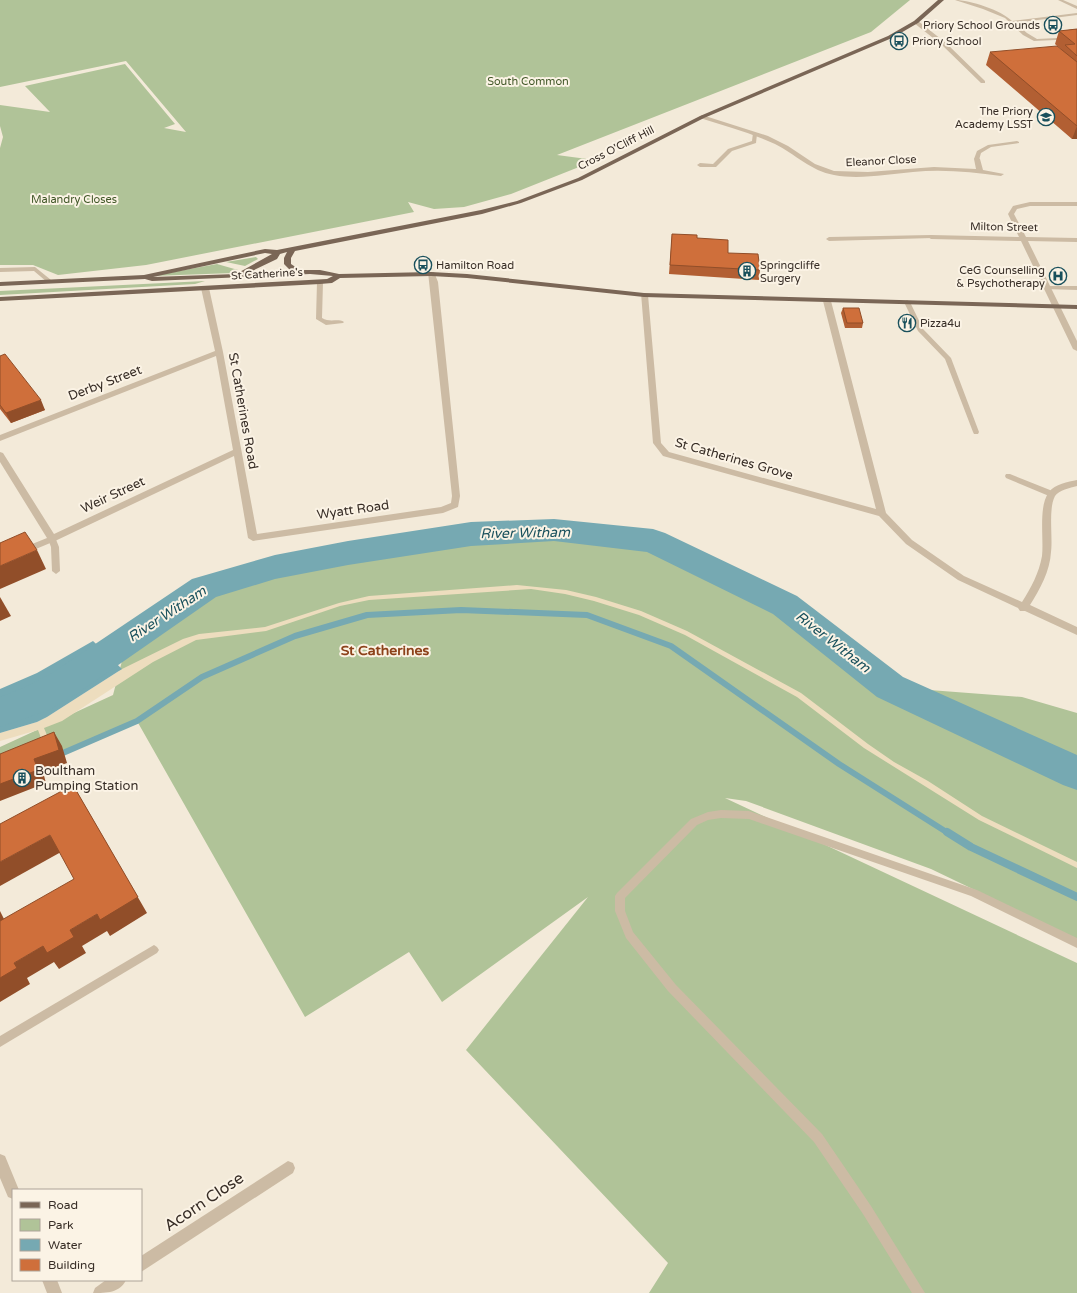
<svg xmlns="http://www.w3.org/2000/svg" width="1077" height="1293" font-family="'Varela Round',sans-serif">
	<rect width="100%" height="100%" fill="#f3ead9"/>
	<g fill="#b0c398">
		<path d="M0 0H910L871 32 557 155 587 159 579 167 511 194 464 207 434 209 408 202 414 212 146 265 58 275 33 265H0V148L3 137 0 126V105L50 112 25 86 125 64 175 124 164 128 186 132 126 61 0 87Z"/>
		<path d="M256 257 258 259 245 266 226 262Z"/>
		<path d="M217 264 238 270 233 273 152 276Z"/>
		<path d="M205 281 195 284 0 295V291Z"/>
		<path d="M554 530 653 541 785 605 890 687 1022 697 1077 713V939L931 869 746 801 725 798 1077 963V1293H649L668 1263 466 1050 588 897 442 1002 409 952 305 1017 137 721 0 780V747L113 695 127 642 204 588 275 567 348 553 471 534Z"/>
	</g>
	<path fill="#edddbe" d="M517 585 566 590 596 597 641 611 687 631 801 693 868 744 894 762 928 781 982 816 1077 862V868L979 820 864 748 797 697 685 635 639 615 594 601 565 594 531 589 369 600 340 606 266 631 196 640 153 662 62 721 44 728 49 740 43 743 38 730 0 741V733L37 722 47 717 122 669 183 639 199 634 265 627 339 603 369 596Z"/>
	<path fill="#76a9b2" d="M93 641 122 669 47 717 37 722 0 733V689L37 673Z"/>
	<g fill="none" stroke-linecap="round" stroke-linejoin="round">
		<path stroke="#76a9b2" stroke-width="6" d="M56 756 137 721 202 677 295 636 367 615 461 610 587 615 671 646 839 764 948 833"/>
		<path stroke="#76a9b2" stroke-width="8" d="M947 832 971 847 1077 897"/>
		<path fill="#76a9b2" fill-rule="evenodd" d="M554 519 653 529 665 533 797 596 903 677 1077 755V790L1063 785 877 697 773 614 647 552 554 541 471 546 348 565 275 579 216 597 78 693 49 710 0 727V697L23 688 52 673 192 579 275 555 348 541 471 522Z"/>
		<g fill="#ccbba4" fill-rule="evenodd">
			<path d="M955 0C970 0 1001 10 1012 21L1077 13V15L1015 23 1027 33 1037 39 1077 37V39L1034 41 1023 35 1005 18 983 9Z"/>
			<path d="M1058 0H1063L1077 6V9Z"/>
			<path d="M914 21H918L946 43 985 81V83H981L942 45 914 23Z"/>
			<path d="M753 133 757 134 756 143 732 151 716 167H700L697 165 700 163 713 164 728 149 752 141Z"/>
			<path d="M1017 141 1019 142V143L991 147 981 153 979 160 974 159 977 151 988 145Z"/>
			<path d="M931 235 933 236V238L829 241 826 239 829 237Z"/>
			<path d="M35 267 51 280V282H47L34 271 0 272V268Z"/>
			<path d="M320 280 323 282 322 318C330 323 338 318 344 322L343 323 326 325 316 319 317 282Z"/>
			<path d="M1047 286H1077V290L1045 289 1044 288Z"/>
			<path d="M907 300 910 302 923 329 951 358 979 432 978 434H974L973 432 945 359 918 331 904 302Z"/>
			<path d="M1006 474H1010L1055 492 1056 494 1052 496H1049L1006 478 1005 476Z"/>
			<path d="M52 536 55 537 59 547 60 571 56 574 52 571 51 547 48 539Z"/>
			<path d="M721 810 749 811 977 890 1077 938V948L971 896 749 819 721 818 708 820 697 825 625 898V911L633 932 676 985 822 1134 871 1206 925 1293H912L863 1214 814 1142 668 991 626 938 615 911V896L617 893 691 819 708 812Z"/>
			<path d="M154 945 157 947 159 950 157 953 0 1047V1036Z"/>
		</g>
		<g fill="#ccbba4" fill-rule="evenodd">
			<path d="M702 115 768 136 788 146 815 164 834 171 868 172 934 167 976 169 974 159 977 157 980 159 983 170 1004 174 1001 176C972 172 942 169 913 172 887 174 860 180 834 175 811 171 795 154 775 144 751 133 725 126 700 118L699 117Z"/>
			<path d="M1030 202H1077V206H1030L1017 209 1014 214 1026 237 1077 238V242L1028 241 1077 341V351L1073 349 1021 241 931 239 928 237 931 235 1019 237 1008 214 1013 206Z"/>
			<path d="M428 272H434L438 282 460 496 458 507 443 513 253 541 248 538 234 456 55 541 0 564V557L47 538 0 462V452L3 453 54 534 233 450 216 356 0 441V435L215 351 201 288 205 286 209 288 223 352 257 534 441 507 451 503 452 496Z"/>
			<path d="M641 293H644L648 295 661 443 669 452 876 509 823 301 827 299 831 301 886 513 912 540 964 576 1022 602C1031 588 1039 573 1042 556 1044 539 1038 506 1049 492 1055 484 1068 482 1077 480V486C1070 488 1059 490 1055 496 1048 509 1053 537 1051 552 1050 571 1040 589 1030 605L1077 627V635L1025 611H1020L1018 608 958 580 906 544 879 516 663 456 653 443Z"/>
			<path d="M0 1154 5 1156 19 1190H13V1199L8 1197 0 1178Z"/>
			<path d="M288 1161 293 1163 295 1168 293 1173 141 1272V1256Z"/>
			<path d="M42 1280H57L62 1293H47Z"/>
			<path d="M106 1280H126C120 1293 106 1293 93 1293L95 1288Z"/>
		</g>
		<path fill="#7a6656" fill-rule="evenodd" d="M938 0H944L918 23 892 38 704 118 582 180 521 203 482 214 295 251 291 258V264L300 270H320L339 274 431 272 467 274 644 293 1077 305V309L644 297 467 278 431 276 340 278 332 283 320 284 0 301V297L327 279 333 276 310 274 152 281 145 279 0 286V282L144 275 265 249 277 250 481 210 517 201 578 178 700 116 888 36 914 21ZM287 252 284 258V264L290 270 248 273 277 259 280 254ZM265 253 272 254 236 274 153 277Z"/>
	</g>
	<g fill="#b25f33">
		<path d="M1077 29V139H1072L986 65 990 52 1063 51 1055 44 1059 31Z"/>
		<path d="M672 234 697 238 728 253 760 270 759 280 669 274Z"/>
		<path d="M843 308 863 323 862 328H845L841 313Z"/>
		<path d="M0 356 45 410 11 423 0 409Z"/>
	</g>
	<g fill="#914e29">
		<path d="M1077 126V139H1072Z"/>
		<path d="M41 400 45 410 11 423 6 413Z"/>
		<path d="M37 550 46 569 0 589V566Z"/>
		<path d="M0 597 11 616 0 621Z"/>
		<path d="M54 732 62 746 67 763 43 772 46 783 0 801V784L34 759Z"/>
		<path d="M73 785 147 913 110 936 107 931 82 946 86 953 59 969 54 962 27 978 30 984 0 1002V978L14 963 97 914Z"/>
		<path d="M50 835 61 852 0 886V862Z"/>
		<path d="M0 911 13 937 0 922Z"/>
	</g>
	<g fill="#cf6f3b" stroke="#914e29">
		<path d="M1077 29V56L1065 45 1075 44 1059 31Z"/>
		<path d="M1057 46 1077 62V126L990 52Z"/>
		<path d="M672 234 697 235V238L728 240V253L758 254 760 270 670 265Z"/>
		<path d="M843 308H859L863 323H847Z"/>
		<path d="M5 354 41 400 6 413 0 405V356Z"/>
		<path d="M25 532 37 550 0 566V543Z"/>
		<path d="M54 732 59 750 34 759 38 770 0 784V754Z"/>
		<path d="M73 785 138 897 100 920 97 914 70 930 74 937 47 953 43 946 14 963 17 968 0 978V921L74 879 50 835 0 862V824Z"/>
	</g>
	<defs>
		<symbol id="bus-ring" viewBox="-11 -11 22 22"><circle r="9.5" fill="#fbf3e5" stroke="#19505c" stroke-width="1.5"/><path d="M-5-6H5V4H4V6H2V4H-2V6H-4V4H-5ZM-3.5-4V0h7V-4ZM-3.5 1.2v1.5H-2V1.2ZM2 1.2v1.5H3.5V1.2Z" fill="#19505c"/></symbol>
		<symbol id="school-ring" viewBox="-11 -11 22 22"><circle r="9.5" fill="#fbf3e5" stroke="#19505c" stroke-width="1.5"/><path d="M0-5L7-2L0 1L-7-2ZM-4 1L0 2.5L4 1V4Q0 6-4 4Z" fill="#19505c"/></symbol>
		<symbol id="building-ring" viewBox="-11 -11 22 22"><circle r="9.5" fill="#fbf3e5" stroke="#19505c" stroke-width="1.5"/><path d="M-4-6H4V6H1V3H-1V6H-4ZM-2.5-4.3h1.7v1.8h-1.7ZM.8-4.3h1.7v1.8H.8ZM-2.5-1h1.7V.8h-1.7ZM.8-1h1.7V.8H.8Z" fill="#19505c"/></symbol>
		<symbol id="hospital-ring" viewBox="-11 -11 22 22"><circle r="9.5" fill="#fbf3e5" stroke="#19505c" stroke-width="1.5"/><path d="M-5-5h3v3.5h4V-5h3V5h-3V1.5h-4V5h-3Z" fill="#19505c"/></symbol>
		<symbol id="restaurant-ring" viewBox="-11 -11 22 22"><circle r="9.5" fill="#fbf3e5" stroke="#19505c" stroke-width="1.5"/><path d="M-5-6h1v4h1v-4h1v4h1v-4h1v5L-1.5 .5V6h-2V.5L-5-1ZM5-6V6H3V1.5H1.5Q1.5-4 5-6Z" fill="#19505c"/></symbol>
	</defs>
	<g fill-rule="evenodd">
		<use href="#bus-ring" x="1043" y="15" width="20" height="20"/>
		<use href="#bus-ring" x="889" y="31" width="20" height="20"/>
		<use href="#school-ring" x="1036" y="107" width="20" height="20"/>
		<use href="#bus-ring" x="413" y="255" width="20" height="20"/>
		<use href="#building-ring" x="737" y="261" width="20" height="20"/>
		<use href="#hospital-ring" x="1048" y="266" width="20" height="20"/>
		<use href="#restaurant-ring" x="897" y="313" width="20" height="20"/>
		<use href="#building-ring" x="12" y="768" width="20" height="20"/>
	</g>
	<g text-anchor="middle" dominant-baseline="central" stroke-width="4" stroke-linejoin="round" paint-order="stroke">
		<g font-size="11" fill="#372d26" stroke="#fbf3e5" text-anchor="start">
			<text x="1040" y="25" text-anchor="end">Priory School Grounds</text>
			<text x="912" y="41">Priory School</text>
			<text x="1033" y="111" text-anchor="end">The Priory<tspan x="1033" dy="13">Academy LSST</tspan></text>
			<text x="436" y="265">Hamilton Road</text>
			<text x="760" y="265">Springcliffe<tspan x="760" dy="13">Surgery</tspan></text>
			<text x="1045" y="270" text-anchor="end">CeG Counselling<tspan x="1045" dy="13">&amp; Psychotherapy</tspan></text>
			<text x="920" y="323">Pizza4u</text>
		</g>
		<g font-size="11" fill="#415728" stroke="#fbf3e5">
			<text x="528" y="81">South Common</text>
			<text x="74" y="199">Malandry Closes</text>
		</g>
		<g font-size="11" fill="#372d26" stroke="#fbf3e5">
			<text transform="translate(616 148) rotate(-27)">Cross O'Cliff Hill</text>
			<text transform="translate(881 161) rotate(-3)">Eleanor Close</text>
			<text transform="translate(1004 227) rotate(1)">Milton Street</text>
			<text transform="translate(267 274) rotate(-3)">St Catherine's</text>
		</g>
		<g font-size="13" fill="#372d26" stroke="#fbf3e5">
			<text transform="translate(105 383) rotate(-21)">Derby Street</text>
			<text transform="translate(243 411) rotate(80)">St Catherines Road</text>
			<text transform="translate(734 459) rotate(16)">St Catherines Grove</text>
			<text transform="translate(113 495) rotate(-25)">Weir Street</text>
			<text transform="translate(353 510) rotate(-8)">Wyatt Road</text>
		</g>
		<g font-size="13" fill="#372d26" stroke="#fbf3e5" text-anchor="start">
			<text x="35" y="771">Boultham<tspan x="35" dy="15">Pumping Station</tspan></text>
		</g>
		<g font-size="14" font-style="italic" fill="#19505c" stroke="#fbf3e5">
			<text transform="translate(525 533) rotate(-1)">River Witham</text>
			<text transform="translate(167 614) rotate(-33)">River Witham</text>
			<text transform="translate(833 642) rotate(38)">River Witham</text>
		</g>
		<g font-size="14" font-weight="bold" fill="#8c4119" stroke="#fbf3e5">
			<text x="385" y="650">St Catherines</text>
		</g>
		<g font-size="16" fill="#372d26" stroke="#fbf3e5">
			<text transform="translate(204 1202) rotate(-34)">Acorn Close</text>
		</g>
	</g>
	<rect x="12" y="1189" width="130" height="92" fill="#fbf3e5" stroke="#ada499"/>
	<rect x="20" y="1202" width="20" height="6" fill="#7a6656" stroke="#ada499"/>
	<text x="48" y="1209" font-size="12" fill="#372d26">Road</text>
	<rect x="20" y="1219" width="20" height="12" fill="#b0c398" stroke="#ada499"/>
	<text x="48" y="1229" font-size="12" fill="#372d26">Park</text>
	<rect x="20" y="1239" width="20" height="12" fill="#76a9b2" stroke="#ada499"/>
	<text x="48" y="1249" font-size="12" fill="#372d26">Water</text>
	<rect x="20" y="1259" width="20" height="12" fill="#cf6f3b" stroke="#ada499"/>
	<text x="48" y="1269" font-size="12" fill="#372d26">Building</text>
</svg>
